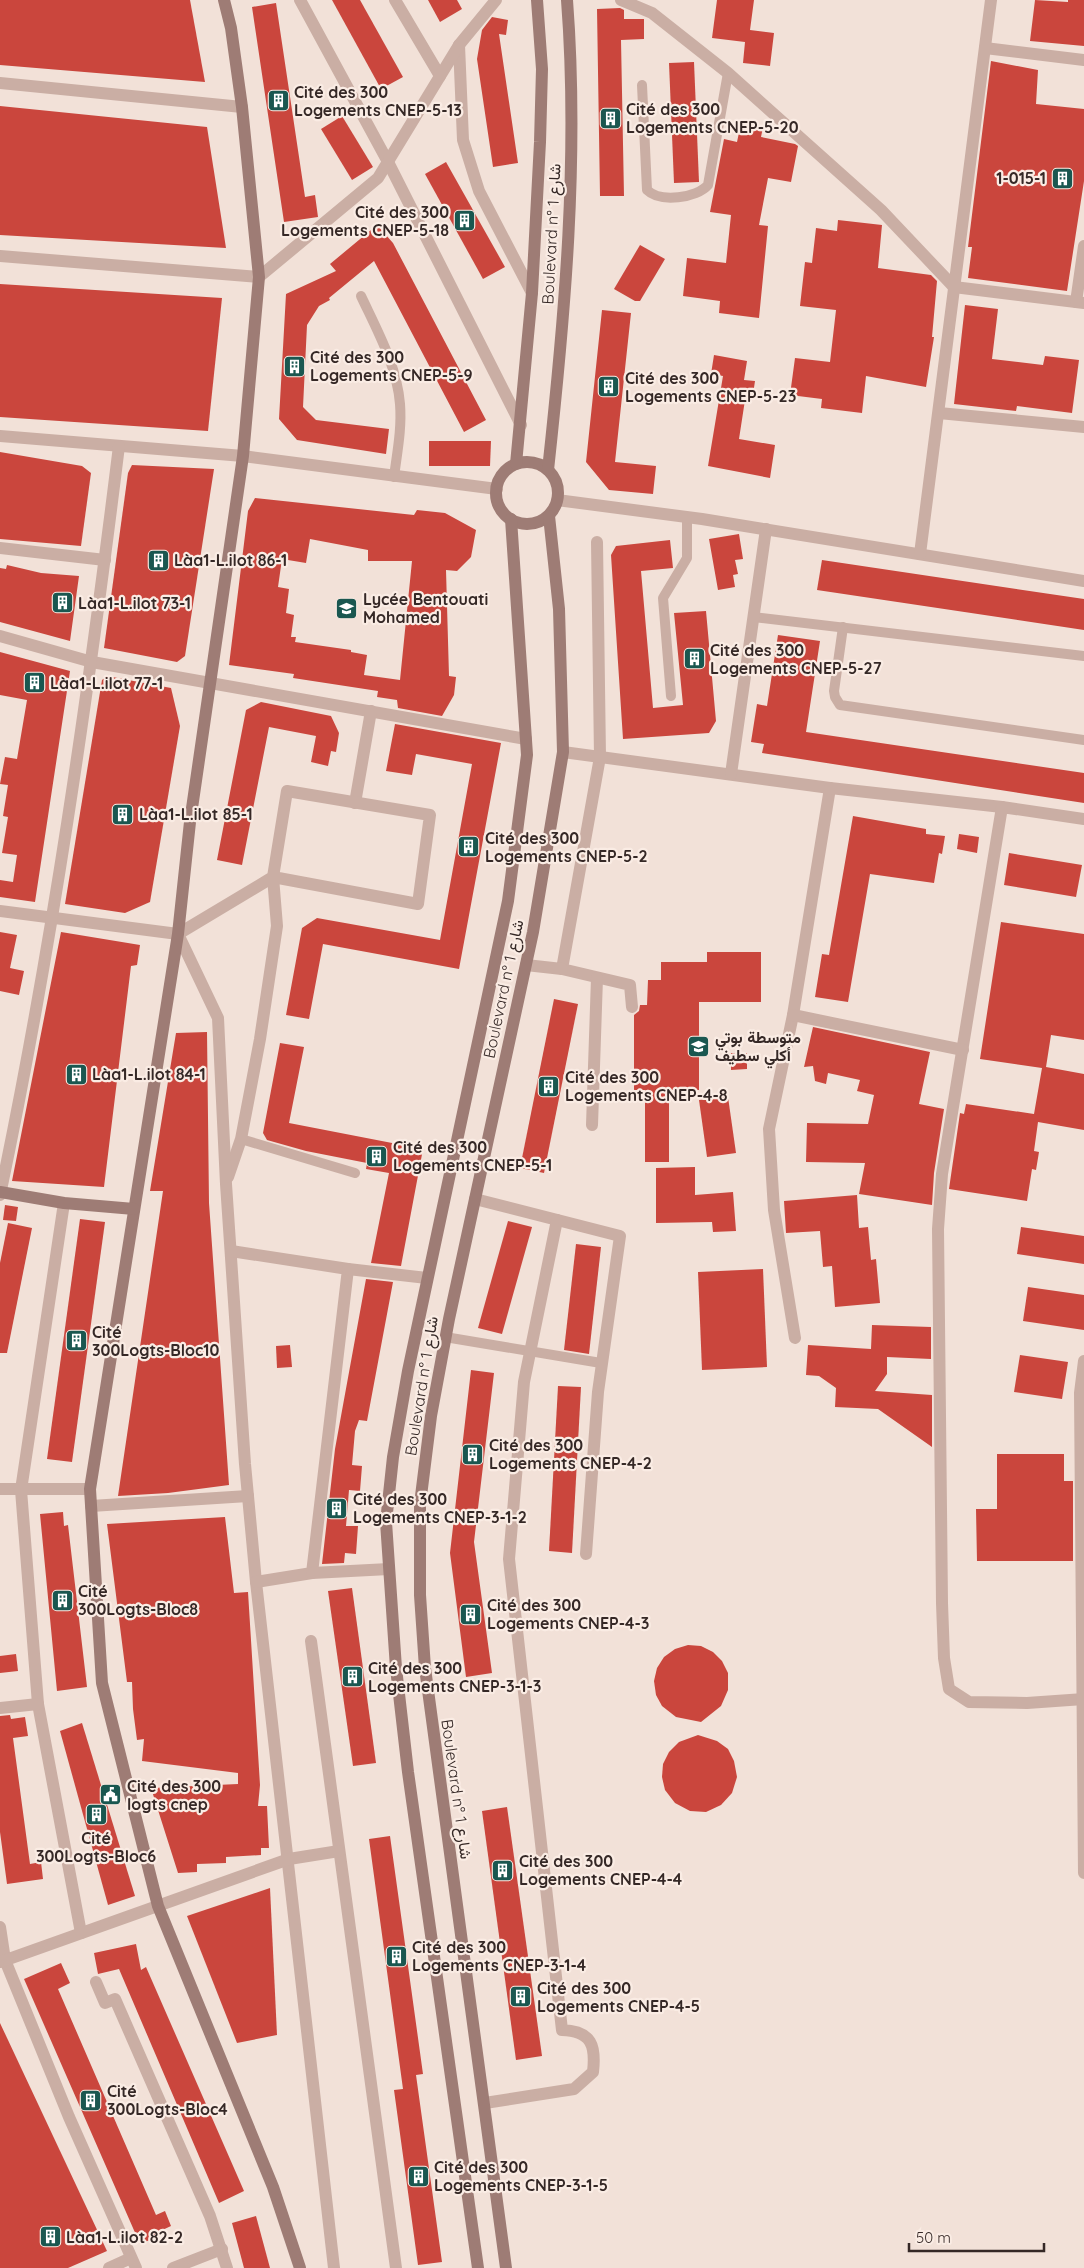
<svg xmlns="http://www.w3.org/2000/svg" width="1084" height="2268" font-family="Quicksand,Vazirmatn,sans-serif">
	<rect width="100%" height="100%" fill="#f2e1d8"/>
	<g fill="#ca463d" fill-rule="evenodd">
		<path d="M0 0H190L205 82 0 65Z"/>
		<path d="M332 0H360L403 77 381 89Z"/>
		<path d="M428 0H457L462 9 440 22Z"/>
		<path d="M717 0H754L750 30 774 33 770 66 743 63 745 42 712 38Z"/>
		<path d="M1035 0 1068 2V0H1084V46L1030 41Z"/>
		<path d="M276 3 305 197 315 195 318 217 284 222 252 7Z"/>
		<path d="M620 8 624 10V19H644V39L621 40 624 196H600L597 9Z"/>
		<path d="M492 17 508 20 506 35 499 34 518 163 493 167 477 59 482 30Z"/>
		<path d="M991 61 1038 70 1036 104 1084 109V181L1067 291 968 278 972 247H968Z"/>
		<path d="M694 62 699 182 674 183 669 63Z"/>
		<path d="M0 106 207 127 226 248 0 235Z"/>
		<path d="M342 116 373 167 352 180 321 129Z"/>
		<path d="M741 123 763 127 761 137 795 144 798 146 791 182 768 178 759 225 768 226 759 318 719 313 720 301 683 296 687 258 726 263 731 215 710 212 724 139 737 142Z"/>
		<path d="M446 162 505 267 483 279 425 174Z"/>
		<path d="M838 220 882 225 878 268 931 275 937 281 932 337H934L926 387 866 376 862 413 821 408 822 399 790 395 795 358 830 362 836 310 800 306 805 262 812 263 816 228 837 231Z"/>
		<path d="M377 225 393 243 486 420 464 432 374 261 329 298 330 300 319 306 307 325 303 407 316 420 389 429 386 454 297 440 279 419 286 294 336 271 330 264Z"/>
		<path d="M640 245 665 259 640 301H635L614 289Z"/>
		<path d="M0 284 222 298 208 431 0 417Z"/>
		<path d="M965 305 998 309 992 359 1043 365 1045 356 1079 360 1072 413 1017 406 1016 411 954 404Z"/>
		<path d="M602 310 631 313 615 462 656 466 653 494 609 490 586 462Z"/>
		<path d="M714 355 747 361 744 380 755 381 752 401 745 400 739 439 775 445 770 478 708 466 723 376 711 374Z"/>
		<path d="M429 441H491L490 466H429Z"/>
		<path d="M0 452 82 466 91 473 81 546 0 539Z"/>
		<path d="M132 465 214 469 185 656 177 662 104 648 128 473Z"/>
		<path d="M255 498 414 515 417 510 445 513 476 530 471 557 457 571 446 570 449 676 456 677 454 695 442 716 398 708 397 700 377 697 378 691 293 678 294 674 229 665 248 511ZM310 539 368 550V561H412L400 680 364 675 367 655 351 652V650L295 642 296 637H291L294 615 286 613 289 589 278 587 282 559 306 563Z"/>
		<path d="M739 534 743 559 735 560 738 574 733 575 735 587 718 590 709 539Z"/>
		<path d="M670 540 673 568 641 571 653 708 683 705 674 613 706 611 716 721 709 733 623 739 611 555 616 546Z"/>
		<path d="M822 560 1084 599V630L817 590Z"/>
		<path d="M7 565 41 573 79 576 70 641 0 622V568L6 569Z"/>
		<path d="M778 635 820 641 806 732 1084 773V803L762 753 764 744 751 742 757 704 767 706Z"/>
		<path d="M0 652 70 671 35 902 0 897V880L13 882 17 855 2 853 8 817 3 816 8 785 0 784 5 757 17 759 27 700 0 695Z"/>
		<path d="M107 676 171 688 180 726 150 902 125 913 65 904 102 680Z"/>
		<path d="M261 702 331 716 339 733 336 752 331 751 328 766 311 762 316 736 269 727 242 865 217 860 246 710Z"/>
		<path d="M395 724 501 743 459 969 323 944 309 1019 286 1015 302 928 317 918 440 940 472 764 416 754 412 775 386 771Z"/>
		<path d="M853 816 926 829V834L945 836 942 854 939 853 934 883 870 874 848 1002 815 997 822 954 829 955Z"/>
		<path d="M959 834 979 837 977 853 957 849Z"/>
		<path d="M1009 853 1082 865 1076 897 1004 885Z"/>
		<path d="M1001 922 1084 934V1040L1051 1035 1046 1067 1084 1074V1130L1038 1122 1034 1151 1039 1152 1036 1170 1032 1169 1027 1201 949 1189 960 1113 964 1114 966 1104 1034 1114 1042 1068 980 1059Z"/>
		<path d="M0 932 17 935 10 968 24 971 19 995 0 991Z"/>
		<path d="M61 932 140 945 137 965 131 966 104 1187 12 1181Z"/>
		<path d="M707 952H761V1002H699V1090H669V1162H645V1090H634V1015L639 1011 640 1005H647L648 980H661V962H707Z"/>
		<path d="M554 999 578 1004 544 1173 520 1168Z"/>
		<path d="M813 1027 930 1052 919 1104 944 1109 934 1173 932 1205 859 1194 865 1163 806 1162 807 1123 868 1124 874 1095 857 1091 860 1080 828 1073 826 1084 815 1081 813 1066 804 1067Z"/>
		<path d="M207 1032 209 1203 229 1485 168 1493 118 1496 163 1191H150L176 1033Z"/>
		<path d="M280 1043 304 1047 289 1123 423 1149 401 1266 371 1263 389 1173 366 1169 367 1163 306 1151 267 1140 263 1133Z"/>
		<path d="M731 1053H747V1069L731 1070Z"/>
		<path d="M728 1097 736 1153 707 1157 699 1100Z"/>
		<path d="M695 1167V1195L733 1192 736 1231 713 1232 712 1222 656 1223V1168Z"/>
		<path d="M857 1195 859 1228 868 1227 871 1260 876 1259 880 1303 835 1307 832 1266 823 1267 820 1231 786 1233 784 1201Z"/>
		<path d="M5 1205 18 1207 16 1221 3 1220Z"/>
		<path d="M80 1219 105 1222 72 1462 47 1459Z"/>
		<path d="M508 1221 532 1227 502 1334 478 1328Z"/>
		<path d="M8 1223 32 1228 7 1353H0V1263Z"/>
		<path d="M1021 1227 1084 1236V1264L1017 1254Z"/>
		<path d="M576 1244 601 1247 589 1354 564 1350Z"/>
		<path d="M763 1269 767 1367 702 1370 698 1272Z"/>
		<path d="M366 1279 393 1282 367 1421 359 1420 355 1431 352 1465 362 1466 360 1491 349 1490 346 1526H358L356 1554 345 1553 344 1563 322 1564 335 1449Z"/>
		<path d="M1028 1287 1084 1295V1330L1023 1321Z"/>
		<path d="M872 1325 931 1327V1359L887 1357V1374L875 1391 932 1395V1447L878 1409 835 1407 836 1388 819 1376 806 1375 808 1345 871 1349Z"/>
		<path d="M290 1345 292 1367 277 1368 276 1346Z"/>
		<path d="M1020 1355 1068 1362 1062 1399 1014 1392Z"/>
		<path d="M471 1370 494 1373 474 1542 492 1673 466 1677 450 1553Z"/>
		<path d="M558 1386 581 1387 572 1553 549 1551Z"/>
		<path d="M997 1454H1064V1481H1073V1561H977L976 1509H997Z"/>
		<path d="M63 1512 64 1526 68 1525 87 1687 57 1691 40 1514Z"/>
		<path d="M225 1517 234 1593 248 1592 260 1785 258 1806H267L269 1848H261V1855L226 1857V1863L197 1864V1872L178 1873 151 1788 238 1784V1773L142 1761 144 1739 137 1740 133 1709 132 1682H127L107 1524Z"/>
		<path d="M352 1588 376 1763 353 1766 328 1591Z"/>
		<path d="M688 1645 701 1646 713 1652 722 1661 728 1673V1690L721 1706 701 1722 676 1717 662 1706 656 1695 654 1681 657 1668 664 1657 675 1649Z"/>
		<path d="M16 1654 18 1671 0 1673V1656Z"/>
		<path d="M10 1715 11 1719 25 1717 28 1736 13 1738 30 1864 41 1862 43 1879 7 1884 0 1832V1716Z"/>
		<path d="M82 1723 135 1896 108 1905 60 1731Z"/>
		<path d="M698 1735 717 1741 728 1749 734 1761 737 1777 732 1793 721 1805 706 1812 690 1811 675 1803 665 1790 662 1777 663 1764 669 1752 679 1742Z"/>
		<path d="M507 1807 542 2056 516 2060 482 1811Z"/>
		<path d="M390 1836 423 2074 416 2075 442 2262 418 2265 394 2090 403 2089 369 1839Z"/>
		<path d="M270 1888 277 2035 237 2043 187 1916Z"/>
		<path d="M136 1944 141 1970 146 1967 244 2191 219 2203 119 1969 98 1974 94 1953Z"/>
		<path d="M61 1963 70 1983 58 1989 156 2215 165 2211 171 2226 156 2233 157 2237 140 2244 24 1979Z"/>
		<path d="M0 2023 107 2251 68 2268H0Z"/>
		<path d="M256 2216 270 2268H244L232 2223Z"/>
	</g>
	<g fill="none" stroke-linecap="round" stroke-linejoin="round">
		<g stroke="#caaea4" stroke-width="10">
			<path d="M642 85 647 190C660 203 697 198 708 185L728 73"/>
			<path d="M361 296C377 330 397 366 400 404 402 429 397 453 394 477"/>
			<path d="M753 617 1084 656"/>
			<path d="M843 627 834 691 835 697 840 705 1084 740"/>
			<path d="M671 696 663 598 687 558V517"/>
			<path d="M241 1139 355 1173"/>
			<path d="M445 1337 601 1363"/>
		</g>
		<g stroke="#caaea4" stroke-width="12">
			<path d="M300 0 388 162 521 425"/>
			<path d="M395 0 440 76"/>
			<path d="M621 0 652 13 728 73 881 210 954 287 1084 303"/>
			<path d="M459 45 463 140 479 191 532 293"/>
			<path d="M985 48 1084 60"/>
			<path d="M0 83 242 107"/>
			<path d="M0 256 259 277 378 178 459 45 496 0"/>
			<path d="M1076 302 1084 246"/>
			<path d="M939 413 1084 427"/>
			<path d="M0 436 243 456 497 489"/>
			<path d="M557 500 702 519 1084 581"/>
			<path d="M597 542 600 757 562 969 630 985 632 1007"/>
			<path d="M0 548 105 560"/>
			<path d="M920 554 991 0"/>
			<path d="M0 636 92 662 526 739"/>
			<path d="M563 752 830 788 793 1015 769 1129 774 1210 795 1338"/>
			<path d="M731 774 766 529"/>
			<path d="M830 788 1002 807"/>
			<path d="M355 803 371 711"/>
			<path d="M1084 819 1002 807 942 1174 938 1229 942 1603 944 1658 949 1689 969 1702 1027 1703 1084 1699"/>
			<path d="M0 911 178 934 273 877 418 904 430 815 287 791 273 877 277 926 260 1039 241 1139 228 1177"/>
			<path d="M178 934 218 1018 226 1184 245 1464 256 1582 334 2268"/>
			<path d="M526 965 562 969"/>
			<path d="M793 1015 963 1050"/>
			<path d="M592 1125 597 978"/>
			<path d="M0 1195C52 947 88 697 119 446"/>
			<path d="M475 1199 620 1236 598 1392 586 1554"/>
			<path d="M64 1203 21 1490 38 1704 81 1933"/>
			<path d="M231 1251 348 1269 312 1573 256 1582"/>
			<path d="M348 1269 427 1278"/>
			<path d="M1084 1361 1080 1393 1084 1873"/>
			<path d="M0 1489H90"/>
			<path d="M91 1506 248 1496"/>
			<path d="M312 1573 389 1569"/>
			<path d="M311 1641 396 2268"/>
			<path d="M0 1708 38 1704"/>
			<path d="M0 1927 5 1960 69 2117 136 2268"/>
			<path d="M0 1962 289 1859 339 1851"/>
			<path d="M96 1982 105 2003 115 1999 210 2216 227 2268"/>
			<path d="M485 2103 574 2089 593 2072C596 2046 592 2031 562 2030L509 1559 524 1382 557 1220"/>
			<path d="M109 2268 131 2258"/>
			<path d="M173 2268 222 2249"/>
		</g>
		<g stroke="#9e7c75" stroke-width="12">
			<path d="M224 0 231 28 242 107 259 277 243 456 190 822 178 934 90 1489 102 1683 158 1906 273 2187 300 2268"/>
			<circle cx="527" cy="493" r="31"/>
			<path d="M516 464 532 293 540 142 542 69 537 0"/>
			<path d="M548 470C565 314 579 157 567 0"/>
			<path d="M0 1192 64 1203 134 1209"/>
			<path d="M478 2268 408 1772 396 1668 386 1522 393 1457 408 1371 508 901 527 755 511 519"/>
			<path d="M506 2268 425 1668 420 1595V1504L431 1416 449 1319 533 932 563 752 559 609 549 516"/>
		</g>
	</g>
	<defs>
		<symbol id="building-square" viewBox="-11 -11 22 22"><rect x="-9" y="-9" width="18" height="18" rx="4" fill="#1a5750" stroke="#faece4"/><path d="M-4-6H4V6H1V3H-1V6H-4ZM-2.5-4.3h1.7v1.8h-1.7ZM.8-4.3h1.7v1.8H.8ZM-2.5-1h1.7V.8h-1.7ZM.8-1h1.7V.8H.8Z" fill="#fff"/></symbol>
		<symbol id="school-square" viewBox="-11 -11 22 22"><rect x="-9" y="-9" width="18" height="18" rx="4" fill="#1a5750" stroke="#faece4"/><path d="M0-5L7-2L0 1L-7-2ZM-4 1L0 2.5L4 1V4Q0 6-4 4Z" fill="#fff"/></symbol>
		<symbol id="civic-square" viewBox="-11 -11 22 22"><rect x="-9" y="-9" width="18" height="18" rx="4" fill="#1a5750" stroke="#faece4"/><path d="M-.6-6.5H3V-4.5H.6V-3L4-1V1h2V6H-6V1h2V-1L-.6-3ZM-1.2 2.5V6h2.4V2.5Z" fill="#fff"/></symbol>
	</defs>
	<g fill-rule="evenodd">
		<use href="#building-square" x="266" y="88" width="25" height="25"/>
		<use href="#building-square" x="598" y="106" width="25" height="25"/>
		<use href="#building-square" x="1050" y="166" width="25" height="25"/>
		<use href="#building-square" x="452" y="208" width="25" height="25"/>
		<use href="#building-square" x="282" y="354" width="25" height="25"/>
		<use href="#building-square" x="596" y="374" width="25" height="25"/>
		<use href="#building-square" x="146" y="548" width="25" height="25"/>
		<use href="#building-square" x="50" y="590" width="25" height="25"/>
		<use href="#school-square" x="334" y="596" width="25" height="25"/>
		<use href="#building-square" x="682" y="646" width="25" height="25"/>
		<use href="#building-square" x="22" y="670" width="25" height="25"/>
		<use href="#building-square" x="110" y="802" width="25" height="25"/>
		<use href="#building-square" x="456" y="834" width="25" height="25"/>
		<use href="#school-square" x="686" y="1034" width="25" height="25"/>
		<use href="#building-square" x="64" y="1062" width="25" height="25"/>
		<use href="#building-square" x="536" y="1074" width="25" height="25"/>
		<use href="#building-square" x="364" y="1144" width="25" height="25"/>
		<use href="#building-square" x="64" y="1328" width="25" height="25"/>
		<use href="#building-square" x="460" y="1442" width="25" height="25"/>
		<use href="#building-square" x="324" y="1496" width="25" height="25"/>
		<use href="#building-square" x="50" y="1588" width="25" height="25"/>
		<use href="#building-square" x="458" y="1602" width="25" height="25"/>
		<use href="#building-square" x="340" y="1664" width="25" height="25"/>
		<use href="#civic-square" x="98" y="1782" width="25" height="25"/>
		<use href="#building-square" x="84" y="1802" width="25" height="25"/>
		<use href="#building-square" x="490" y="1858" width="25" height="25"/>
		<use href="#building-square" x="384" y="1944" width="25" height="25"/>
		<use href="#building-square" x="508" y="1984" width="25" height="25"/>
		<use href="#building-square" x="78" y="2088" width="25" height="25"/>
		<use href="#building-square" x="406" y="2164" width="25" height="25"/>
		<use href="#building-square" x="38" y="2224" width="25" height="25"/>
	</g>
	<g text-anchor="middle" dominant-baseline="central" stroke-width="4.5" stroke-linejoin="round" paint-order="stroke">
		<g font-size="16" font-weight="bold" fill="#352826" stroke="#faece4" text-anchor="start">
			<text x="294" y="92">Cité des 300<tspan x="294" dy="18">Logements CNEP-5-13</tspan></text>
			<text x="626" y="109">Cité des 300<tspan x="626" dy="18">Logements CNEP-5-20</tspan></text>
			<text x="1046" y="178" text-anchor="end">1-015-1</text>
			<text x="449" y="212" text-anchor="end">Cité des 300<tspan x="449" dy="18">Logements CNEP-5-18</tspan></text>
			<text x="310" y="357">Cité des 300<tspan x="310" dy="18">Logements CNEP-5-9</tspan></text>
			<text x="625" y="378">Cité des 300<tspan x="625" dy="18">Logements CNEP-5-23</tspan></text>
			<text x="174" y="560">Làa1-L.ilot 86-1</text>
			<text x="363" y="599">Lycée Bentouati<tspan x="363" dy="18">Mohamed</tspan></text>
			<text x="78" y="603">Làa1-L.ilot 73-1</text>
			<text x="710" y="650">Cité des 300<tspan x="710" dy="18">Logements CNEP-5-27</tspan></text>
			<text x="50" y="683">Làa1-L.ilot 77-1</text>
			<text x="139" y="814">Làa1-L.ilot 85-1</text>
			<text x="485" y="838">Cité des 300<tspan x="485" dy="18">Logements CNEP-5-2</tspan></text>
			<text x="715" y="1037">متوسطة بوتي<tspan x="715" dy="18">أكلي سطيف</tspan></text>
			<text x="92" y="1074">Làa1-L.ilot 84-1</text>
			<text x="565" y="1077">Cité des 300<tspan x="565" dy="18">Logements CNEP-4-8</tspan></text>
			<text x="393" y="1147">Cité des 300<tspan x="393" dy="18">Logements CNEP-5-1</tspan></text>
			<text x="92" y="1332">Cité<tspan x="92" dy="18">300Logts-Bloc10</tspan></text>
			<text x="489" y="1445">Cité des 300<tspan x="489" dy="18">Logements CNEP-4-2</tspan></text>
			<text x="353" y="1499">Cité des 300<tspan x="353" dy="18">Logements CNEP-3-1-2</tspan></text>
			<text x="78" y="1591">Cité<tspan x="78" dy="18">300Logts-Bloc8</tspan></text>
			<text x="487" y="1605">Cité des 300<tspan x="487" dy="18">Logements CNEP-4-3</tspan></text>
			<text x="368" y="1668">Cité des 300<tspan x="368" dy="18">Logements CNEP-3-1-3</tspan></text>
			<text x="127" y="1786">Cité des 300<tspan x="127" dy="18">logts cnep</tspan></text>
			<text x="96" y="1838" text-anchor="middle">Cité<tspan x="96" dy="18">300Logts-Bloc6</tspan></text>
			<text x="519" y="1861">Cité des 300<tspan x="519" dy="18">Logements CNEP-4-4</tspan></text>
			<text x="412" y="1947">Cité des 300<tspan x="412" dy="18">Logements CNEP-3-1-4</tspan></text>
			<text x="537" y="1988">Cité des 300<tspan x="537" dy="18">Logements CNEP-4-5</tspan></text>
			<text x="107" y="2091">Cité<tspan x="107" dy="18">300Logts-Bloc4</tspan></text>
			<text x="434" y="2167">Cité des 300<tspan x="434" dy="18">Logements CNEP-3-1-5</tspan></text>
			<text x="66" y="2237">Làa1-L.ilot 82-2</text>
		</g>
		<g font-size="16" fill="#352826" stroke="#faece4">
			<text transform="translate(551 234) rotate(-87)">Boulevard n° شارع 1</text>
			<text transform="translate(503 989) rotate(-78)">Boulevard n° شارع 1</text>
			<text transform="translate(421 1386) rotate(-81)">Boulevard n° شارع 1</text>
			<text transform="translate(457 1789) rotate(82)">Boulevard n° شارع 1</text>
		</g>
	</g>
	<path d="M909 2243v8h135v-8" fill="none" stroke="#352826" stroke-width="2.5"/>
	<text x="916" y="2243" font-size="15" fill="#352826" stroke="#faece4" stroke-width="4" paint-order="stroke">50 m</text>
</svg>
